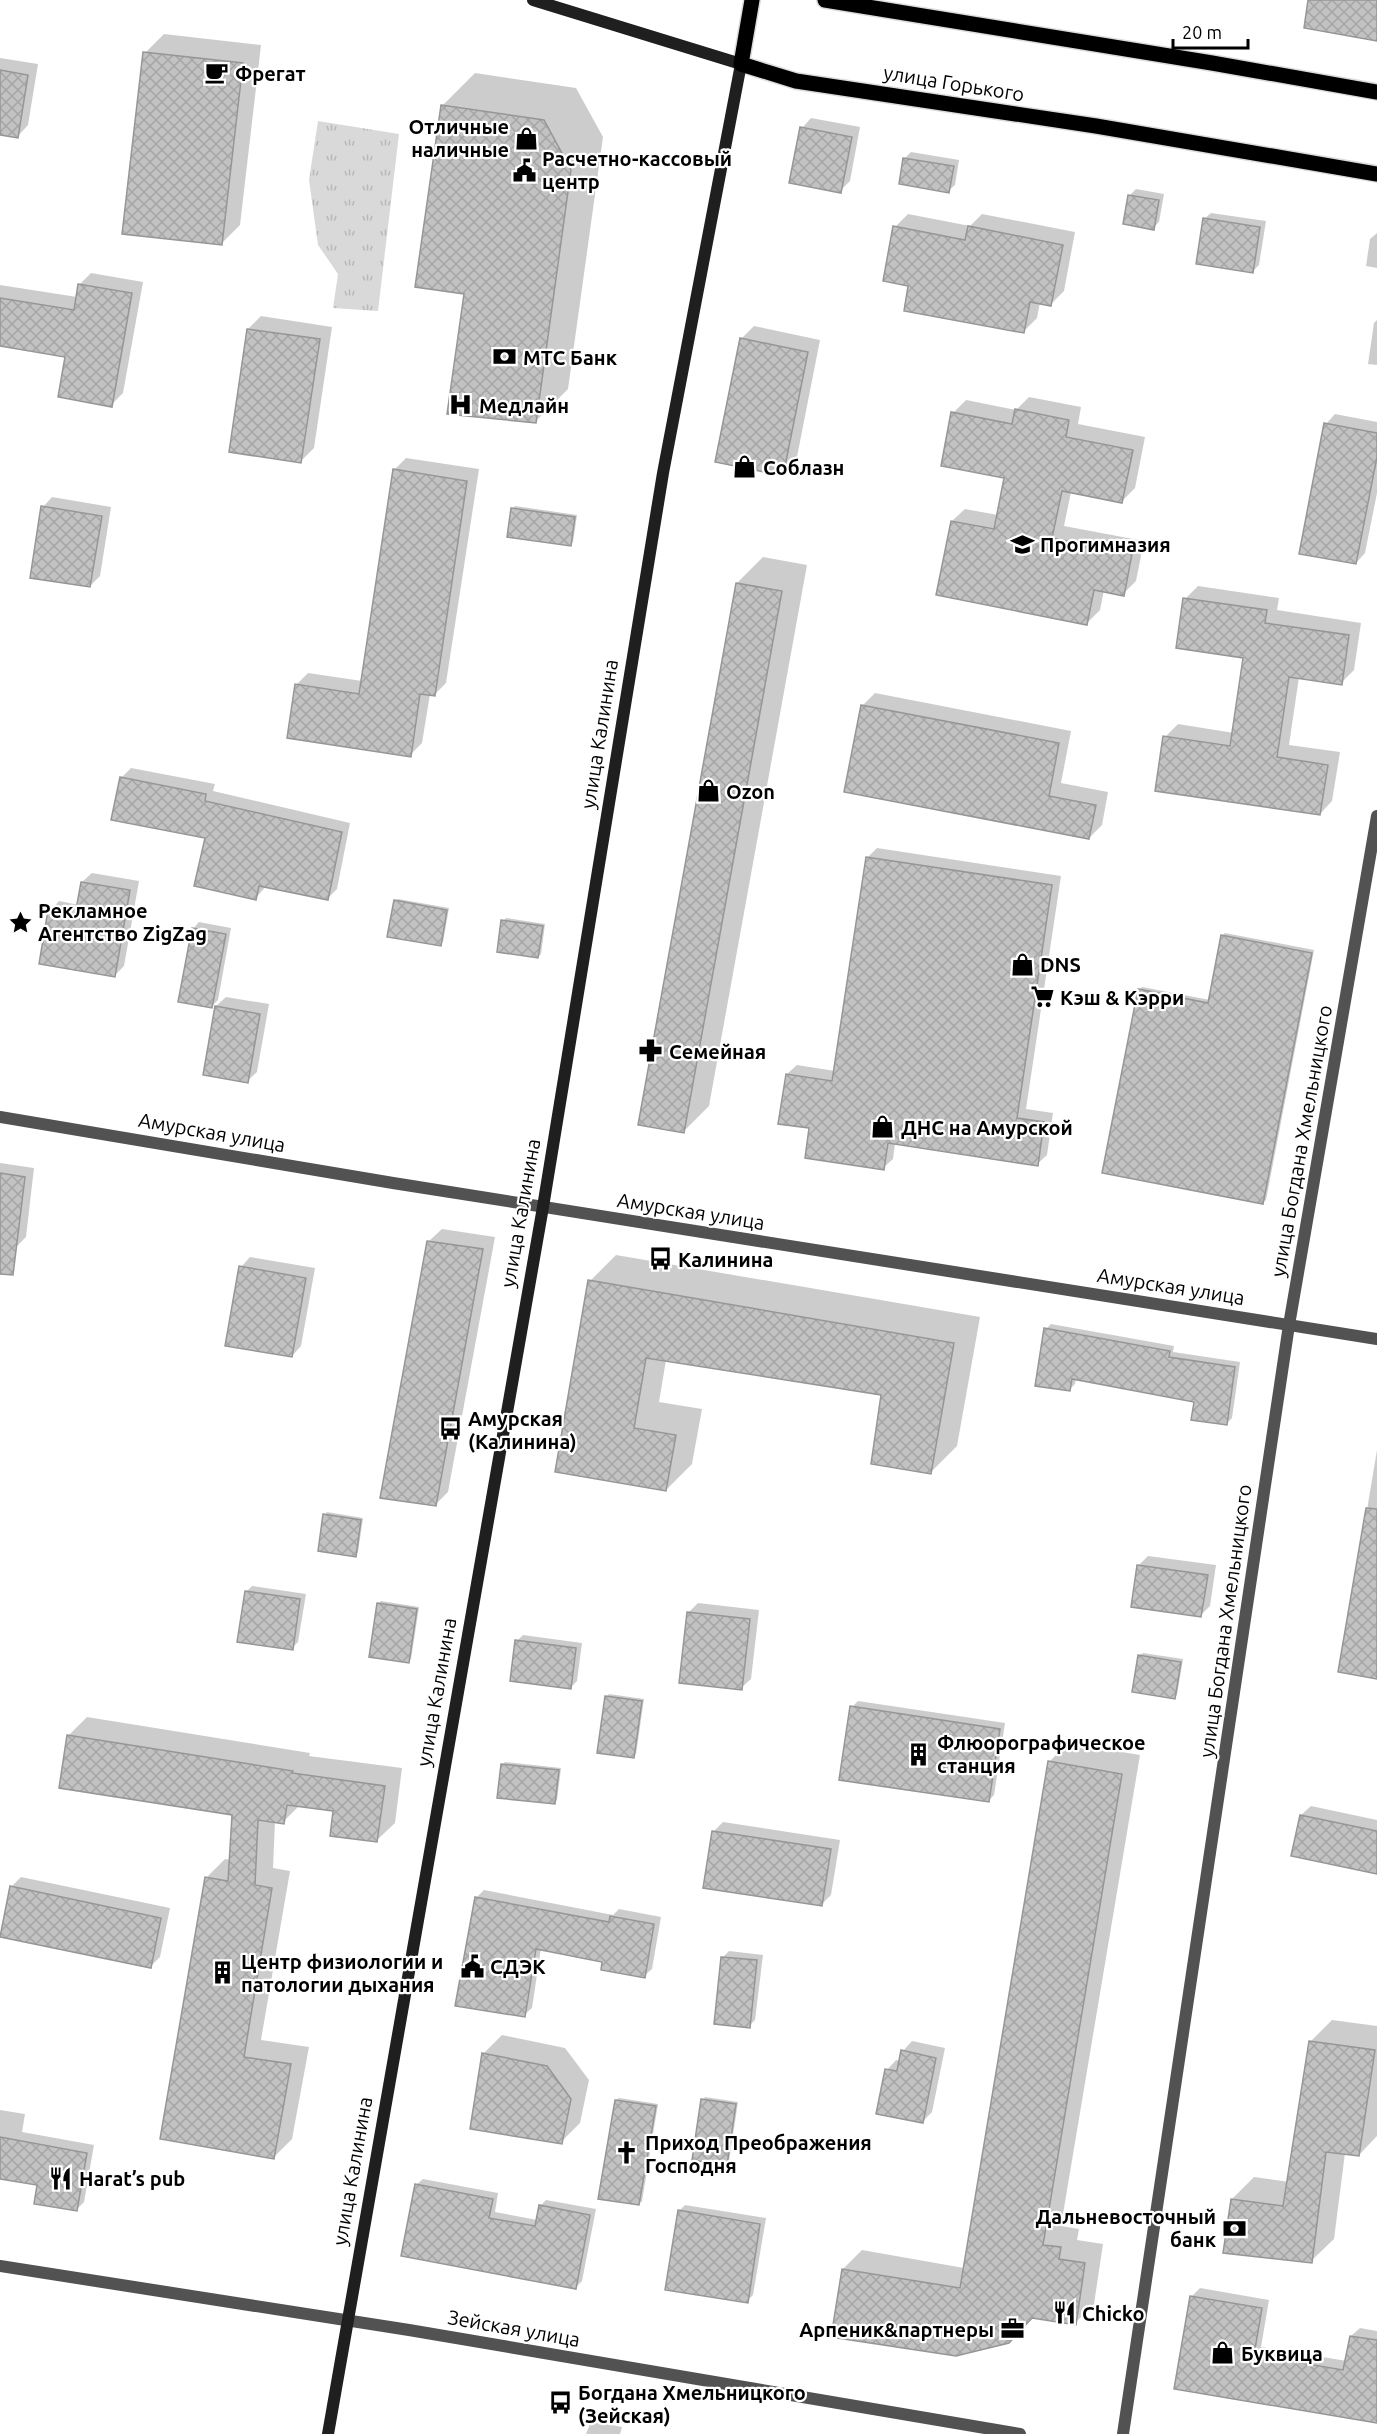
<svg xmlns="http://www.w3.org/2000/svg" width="1377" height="2434" font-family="Ubuntu,sans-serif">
	<defs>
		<pattern id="park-tufts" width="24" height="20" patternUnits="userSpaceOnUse" patternTransform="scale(1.5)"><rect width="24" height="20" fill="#d9d9d9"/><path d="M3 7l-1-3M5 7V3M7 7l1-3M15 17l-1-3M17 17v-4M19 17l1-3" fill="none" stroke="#b8b8b8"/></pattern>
		<pattern id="building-cross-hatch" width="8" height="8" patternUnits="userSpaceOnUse" patternTransform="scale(1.5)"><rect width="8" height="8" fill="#c2c2c2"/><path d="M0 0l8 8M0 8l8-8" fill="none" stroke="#a5a5a5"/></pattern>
	</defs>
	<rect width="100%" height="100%" fill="#fff"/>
	<path fill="url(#park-tufts)" d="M318 121 399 134 378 311 333 308 338 274 318 245 309 180Z"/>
	<g fill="#0003">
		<path d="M164 34 261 45 240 225 221 244 145 53Z"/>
		<path d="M0 58 38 64 28 125 18 136 0 133Z"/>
		<path d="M475 73 576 88 603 137 568 389 535 422 465 292 443 105Z"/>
		<path d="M811 118 860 127 850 181 840 191 802 128Z"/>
		<path d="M911 152 959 160 955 185 948 191 905 158Z"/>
		<path d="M1136 189 1164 194 1159 222 1153 228 1130 195Z"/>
		<path d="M1211 213 1266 221 1259 265 1253 271 1204 219Z"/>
		<path d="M908 214 970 226 982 214 1075 232 1064 291 1051 304 1040 302 1037 318 1024 331 910 285 895 227Z"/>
		<path d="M1377 233V268L1366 266 1370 239Z"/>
		<path d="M91 273 143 282 123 393 111 405 67 356 0 344V285L77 297 80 284Z"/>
		<path d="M261 316 332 327 314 448 301 461 248 329Z"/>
		<path d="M1377 320V365L1368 364 1374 323Z"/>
		<path d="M754 326 820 340 796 462 783 474 741 339Z"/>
		<path d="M1029 397 1081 407 1078 424 1145 437 1135 488 1122 501 1071 492 1064 526 1144 541 1136 581 1123 594 1104 590 1100 610 1087 623 952 521 965 509 998 515 1006 477 953 413 966 400 1016 410Z"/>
		<path d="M1335 414 1377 422V493L1365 553 1356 563 1326 424Z"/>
		<path d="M406 458 479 469 446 683 434 695 430 694 422 743 410 755 296 685 308 673 362 681 394 470Z"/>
		<path d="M52 497 111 507 100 576 90 586 43 507Z"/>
		<path d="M515 506 577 515 573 542 570 545 512 509Z"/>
		<path d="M763 557 807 565 709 1106 683 1132 737 583Z"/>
		<path d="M1198 586 1279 598 1277 610 1361 623 1354 670 1341 683 1299 677 1289 745 1340 752 1332 801 1320 814 1165 737 1178 724 1234 733 1245 657 1185 599Z"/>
		<path d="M875 693 1071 731 1061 783 1108 792 1102 825 1089 838 862 706Z"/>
		<path d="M131 768 215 784 213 791 350 823 337 889 327 899 266 886 256 898 206 837 121 778Z"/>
		<path d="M877 848 1061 876 1026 1109 1053 1113 1047 1155 1037 1164 895 1143 893 1159 883 1168 811 1127 787 1074 797 1065 835 1071 868 857Z"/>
		<path d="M92 873 139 881 124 966 114 976 50 911 59 901 79 905 82 882Z"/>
		<path d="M398 899 449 908 443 942 440 944 395 901Z"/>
		<path d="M506 918 545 924 541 954 538 957 503 921Z"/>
		<path d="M199 922 231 928 218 1000 212 1006 193 929Z"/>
		<path d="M1225 933 1314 950 1266 1200 1263 1202 1139 990 1142 987 1210 1000 1222 936Z"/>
		<path d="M226 997 269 1004 257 1072 247 1081 216 1006Z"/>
		<path d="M0 1163 34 1168 26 1237 16 1247 0 1244Z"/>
		<path d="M442 1229 495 1237 448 1492 435 1505 429 1241Z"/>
		<path d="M616 1255 980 1317 957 1446 931 1472 883 1394 666 1360 659 1402 702 1409 692 1464 666 1490 557 1471 590 1281Z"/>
		<path d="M250 1257 315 1268 301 1346 292 1356 241 1267Z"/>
		<path d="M1051 1324 1174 1346 1173 1352 1240 1362 1232 1418 1227 1423 1196 1401 1076 1378 1075 1384 1070 1389 1046 1329Z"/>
		<path d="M1377 1450V1677L1340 1671Z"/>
		<path d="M327 1512 363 1518 358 1552 355 1555 325 1515Z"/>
		<path d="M1148 1556 1216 1565 1210 1606 1201 1615 1139 1565Z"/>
		<path d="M252 1586 306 1594 298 1642 292 1648 246 1592Z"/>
		<path d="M381 1601 419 1607 411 1659 408 1661 378 1604Z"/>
		<path d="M698 1603 759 1610 751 1679 741 1688 688 1613Z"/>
		<path d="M523 1635 582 1643 577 1681 571 1687 517 1641Z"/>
		<path d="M1143 1653 1183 1659 1177 1695 1174 1698 1140 1655Z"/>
		<path d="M609 1694 644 1699 636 1754 633 1756 606 1697Z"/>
		<path d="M858 1701 1005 1723 994 1795 988 1801 852 1707Z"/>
		<path d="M87 1717 310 1753 309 1756 402 1768 395 1823 376 1841 334 1810 300 1805 283 1822 275 1821 273 1868 290 1871 261 2040 309 2047 292 2139 274 2157 162 2138 207 1877 225 1859 231 1860 233 1814 69 1735Z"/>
		<path d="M1068 1743 1140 1755 1061 2226 1079 2229 1077 2240 1103 2244 1094 2304 1075 2323 843 2269 862 2250 964 2268 1049 1762Z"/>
		<path d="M505 1762 561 1768 557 1800 554 1803 502 1765Z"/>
		<path d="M1311 1806 1377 1820V1872L1301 1815Z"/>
		<path d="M723 1822 840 1840 831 1895 822 1904 713 1832Z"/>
		<path d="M21 1877 170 1908 160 1957 150 1967 11 1887Z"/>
		<path d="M484 1890 613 1915 619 1909 661 1917 652 1969 644 1976 604 1961 541 1948 532 2008 524 2015 476 1898Z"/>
		<path d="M729 1951 763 1955 755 2020 749 2026 723 1957Z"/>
		<path d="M1332 2020 1377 2026V2136L1359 2155 1345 2153 1334 2239 1311 2261 1232 2199 1254 2177 1289 2182 1310 2042Z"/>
		<path d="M502 2035 565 2048 589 2080 580 2123 561 2142 483 2054Z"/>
		<path d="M912 2041 945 2048 932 2112 922 2122 887 2070 896 2060 900 2061 903 2051Z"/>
		<path d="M705 2097 738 2102 729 2161 726 2163 703 2100Z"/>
		<path d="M619 2098 658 2104 642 2201 639 2204 616 2100Z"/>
		<path d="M0 2110 25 2114 22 2132 94 2145 84 2202 76 2210 39 2184 0 2177Z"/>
		<path d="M423 2179 498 2193 495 2212 537 2220 540 2206 546 2200 596 2209 582 2281 575 2288 416 2185Z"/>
		<path d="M685 2205 766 2218 753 2295 747 2301 679 2211Z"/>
		<path d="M1200 2288 1269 2300 1261 2347 1347 2361 1351 2336 1360 2328 1377 2331V2421L1176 2387 1191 2297Z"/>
		<path d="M591 2421 622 2427 620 2434H586Z"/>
	</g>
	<g fill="url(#building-cross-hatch)" stroke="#969696" stroke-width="1.5">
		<path d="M1308 0H1377V41L1304 28Z"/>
		<path d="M143 52 243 63 222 245 122 234Z"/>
		<path d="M0 70 28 75 18 138 0 135Z"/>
		<path d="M441 105 544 120 571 170 536 423 447 414 464 294 415 287Z"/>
		<path d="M800 127 852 137 841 193 789 183Z"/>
		<path d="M903 158 954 166 949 193 899 184Z"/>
		<path d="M1128 195 1159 200 1154 230 1123 224Z"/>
		<path d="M1203 218 1260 227 1253 273 1196 264Z"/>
		<path d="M893 226 965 240 968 226 1063 245 1051 306 1030 302 1024 333 904 311 908 286 883 281Z"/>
		<path d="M78 284 132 293 112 407 58 397 65 357 0 346V298L74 310Z"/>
		<path d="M247 329 320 339 301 463 229 452Z"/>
		<path d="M740 338 808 352 783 476 715 462Z"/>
		<path d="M1015 409 1069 420 1066 437 1133 450 1122 503 1062 491 1052 538 1132 554 1124 596 1094 590 1087 625 936 595 951 521 994 529 1004 478 941 466 951 412 1012 424Z"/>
		<path d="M1324 423 1377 433V457L1356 564 1299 554Z"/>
		<path d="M393 469 467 481 435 696 420 694 411 757 287 738 295 684 359 694Z"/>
		<path d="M41 506 102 516 90 587 30 578Z"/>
		<path d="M511 508 575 517 571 546 507 537Z"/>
		<path d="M736 583 782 591 684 1133 638 1125Z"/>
		<path d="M1183 598 1267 610 1265 623 1349 635 1342 685 1289 677 1277 757 1328 765 1320 815 1155 791 1163 736 1230 746 1243 658 1176 648Z"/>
		<path d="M861 705 1059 743 1049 796 1096 805 1089 839 844 792Z"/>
		<path d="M120 777 206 794 205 801 342 832 328 900 259 886 256 900 194 886 205 838 111 820Z"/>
		<path d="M866 857 1052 885 1017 1118 1044 1122 1038 1166 888 1143 884 1170 805 1158 809 1128 778 1124 786 1074 832 1081Z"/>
		<path d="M81 882 130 890 115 977 39 964 48 910 75 915Z"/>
		<path d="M394 900 447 910 441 946 387 937Z"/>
		<path d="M501 920 543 926 538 958 497 952Z"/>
		<path d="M192 928 226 934 212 1008 178 1002Z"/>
		<path d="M1221 935 1312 953 1263 1204 1102 1173 1138 989 1208 1003Z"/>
		<path d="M215 1006 260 1014 248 1083 203 1075Z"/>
		<path d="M0 1173 25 1177 13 1275 0 1274Z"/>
		<path d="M427 1241 483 1249 436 1506 380 1498Z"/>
		<path d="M239 1266 306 1278 292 1357 225 1346Z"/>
		<path d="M588 1280 954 1343 931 1474 871 1464 881 1395 646 1358 634 1428 676 1435 666 1491 555 1472Z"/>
		<path d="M1044 1328 1170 1351 1169 1357 1235 1367 1227 1425 1191 1420 1194 1402 1072 1379 1070 1391 1035 1386Z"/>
		<path d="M1366 1508 1377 1509V1679L1338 1672Z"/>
		<path d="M323 1514 361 1520 356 1557 318 1551Z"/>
		<path d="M1137 1565 1208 1575 1201 1617 1131 1607Z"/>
		<path d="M245 1591 300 1599 293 1650 237 1642Z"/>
		<path d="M377 1603 417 1609 409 1663 369 1657Z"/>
		<path d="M687 1612 750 1619 742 1690 679 1683Z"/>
		<path d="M515 1640 576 1648 571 1689 510 1681Z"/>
		<path d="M1138 1655 1181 1662 1175 1699 1132 1692Z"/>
		<path d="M605 1696 642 1701 634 1758 597 1753Z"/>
		<path d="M850 1706 1000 1729 989 1802 839 1780Z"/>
		<path d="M67 1735 293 1771 292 1773 385 1786 377 1842 330 1836 333 1811 287 1805 284 1824 258 1820 255 1885 272 1888 244 2057 291 2064 274 2159 160 2139 205 1877 228 1881 232 1815 59 1788Z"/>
		<path d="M1048 1761 1122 1774 1043 2245 1061 2247 1059 2259 1085 2263 1076 2325 1032 2318 1009 2343 956 2356 831 2337 842 2269 960 2288Z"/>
		<path d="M501 1764 559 1770 555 1804 497 1798Z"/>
		<path d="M1300 1815 1377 1831V1874L1291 1856Z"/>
		<path d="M712 1831 831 1849 822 1906 703 1888Z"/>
		<path d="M10 1886 161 1918 151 1968 0 1937Z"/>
		<path d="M475 1897 609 1922 610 1916 654 1924 645 1978 601 1970 602 1962 536 1949 525 2017 455 2006Z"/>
		<path d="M721 1957 757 1960 750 2028 714 2024Z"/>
		<path d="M1309 2041 1375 2050 1359 2156 1326 2152 1312 2263 1223 2253 1231 2199 1283 2206Z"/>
		<path d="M901 2050 936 2058 923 2123 876 2114 885 2069 897 2071Z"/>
		<path d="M482 2053 547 2066 571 2099 562 2144 470 2129Z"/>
		<path d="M701 2099 736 2104 727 2165 692 2160Z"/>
		<path d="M615 2100 656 2106 639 2205 598 2199Z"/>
		<path d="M0 2137 87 2153 77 2211 34 2204 37 2185 0 2179Z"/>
		<path d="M415 2184 493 2199 489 2218 535 2226 539 2205 590 2215 576 2289 401 2256Z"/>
		<path d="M678 2210 760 2224 748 2303 665 2290Z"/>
		<path d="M1190 2296 1262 2308 1254 2355 1343 2370 1350 2336 1377 2340V2423L1174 2389Z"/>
	</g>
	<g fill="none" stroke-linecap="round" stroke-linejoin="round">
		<defs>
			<g id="primary">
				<path d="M752 0 741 64 796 81 1096 126 1377 174"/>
				<path d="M825 0 1212 63 1377 92"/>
			</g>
		</defs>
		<use href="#primary" stroke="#dbdbdb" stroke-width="18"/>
		<g stroke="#525252" stroke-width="12">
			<path d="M0 1117 393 1183 1377 1339"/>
			<path d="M0 2266 409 2330 1020 2434"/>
			<path d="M1123 2434 1289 1325 1377 816"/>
		</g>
		<path stroke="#1f1f1f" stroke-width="12" d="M328 2434 543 1207 663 473 741 64 533 0"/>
		<use href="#primary" stroke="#000" stroke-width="15"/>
	</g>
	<defs>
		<symbol id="cafe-bare" viewBox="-9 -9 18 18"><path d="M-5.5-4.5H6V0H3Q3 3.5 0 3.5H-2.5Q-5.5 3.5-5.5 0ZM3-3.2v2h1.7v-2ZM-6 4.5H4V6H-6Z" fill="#000" stroke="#fff" stroke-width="2.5" paint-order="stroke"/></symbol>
		<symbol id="shop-bare" viewBox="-9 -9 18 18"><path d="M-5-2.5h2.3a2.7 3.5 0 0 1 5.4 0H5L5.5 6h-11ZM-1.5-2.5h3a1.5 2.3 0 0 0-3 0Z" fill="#000" stroke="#fff" stroke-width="2.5" paint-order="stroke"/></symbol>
		<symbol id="civic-bare" viewBox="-9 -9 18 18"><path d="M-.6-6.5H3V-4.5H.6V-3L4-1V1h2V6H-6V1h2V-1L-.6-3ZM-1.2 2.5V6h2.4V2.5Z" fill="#000" stroke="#fff" stroke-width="2.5" paint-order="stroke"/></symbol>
		<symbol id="bank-bare" viewBox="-9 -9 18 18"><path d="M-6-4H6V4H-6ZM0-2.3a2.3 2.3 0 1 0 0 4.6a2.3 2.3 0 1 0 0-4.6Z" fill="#000" stroke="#fff" stroke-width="2.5" paint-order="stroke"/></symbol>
		<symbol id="hospital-bare" viewBox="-9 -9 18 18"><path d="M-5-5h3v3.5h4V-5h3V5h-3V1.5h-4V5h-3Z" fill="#000" stroke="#fff" stroke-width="2.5" paint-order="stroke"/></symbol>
		<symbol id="school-bare" viewBox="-9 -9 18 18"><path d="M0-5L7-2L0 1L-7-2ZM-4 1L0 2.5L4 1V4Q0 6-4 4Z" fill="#000" stroke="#fff" stroke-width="2.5" paint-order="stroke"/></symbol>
		<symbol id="sight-bare" viewBox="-9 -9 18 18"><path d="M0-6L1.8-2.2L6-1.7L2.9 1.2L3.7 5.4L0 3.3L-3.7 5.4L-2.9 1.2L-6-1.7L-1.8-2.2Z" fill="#000" stroke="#fff" stroke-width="2.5" paint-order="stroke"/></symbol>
		<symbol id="supermarket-bare" viewBox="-9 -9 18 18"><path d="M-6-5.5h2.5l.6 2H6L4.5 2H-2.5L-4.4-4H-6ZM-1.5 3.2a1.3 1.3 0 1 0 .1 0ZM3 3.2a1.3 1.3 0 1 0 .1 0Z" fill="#000" stroke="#fff" stroke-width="2.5" paint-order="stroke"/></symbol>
		<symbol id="pharmacy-bare" viewBox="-9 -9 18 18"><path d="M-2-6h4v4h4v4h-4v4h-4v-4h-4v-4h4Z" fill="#000" stroke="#fff" stroke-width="2.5" paint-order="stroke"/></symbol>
		<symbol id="bus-bare" viewBox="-9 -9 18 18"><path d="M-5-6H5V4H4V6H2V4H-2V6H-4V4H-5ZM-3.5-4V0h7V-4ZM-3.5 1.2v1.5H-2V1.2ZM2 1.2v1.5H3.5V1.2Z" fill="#000" stroke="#fff" stroke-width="2.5" paint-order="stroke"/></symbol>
		<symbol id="building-bare" viewBox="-9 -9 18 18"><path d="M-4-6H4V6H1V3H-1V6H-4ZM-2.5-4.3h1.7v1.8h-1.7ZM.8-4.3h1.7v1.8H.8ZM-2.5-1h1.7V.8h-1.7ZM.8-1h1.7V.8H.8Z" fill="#000" stroke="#fff" stroke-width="2.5" paint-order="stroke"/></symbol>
		<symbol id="church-bare" viewBox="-9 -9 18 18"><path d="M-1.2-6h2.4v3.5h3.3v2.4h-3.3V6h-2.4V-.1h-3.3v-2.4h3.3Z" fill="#000" stroke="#fff" stroke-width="2.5" paint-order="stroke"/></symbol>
		<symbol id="restaurant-bare" viewBox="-9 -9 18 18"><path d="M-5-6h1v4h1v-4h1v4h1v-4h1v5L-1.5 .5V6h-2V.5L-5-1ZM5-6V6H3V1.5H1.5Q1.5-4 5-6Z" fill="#000" stroke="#fff" stroke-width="2.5" paint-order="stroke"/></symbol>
		<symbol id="office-bare" viewBox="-9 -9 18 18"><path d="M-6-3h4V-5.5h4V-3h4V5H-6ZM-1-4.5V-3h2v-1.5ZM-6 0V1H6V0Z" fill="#000" stroke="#fff" stroke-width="2.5" paint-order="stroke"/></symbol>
	</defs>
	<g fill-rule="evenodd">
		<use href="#cafe-bare" x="200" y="56" width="33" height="33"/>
		<use href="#shop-bare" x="510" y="122" width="33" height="33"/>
		<use href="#civic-bare" x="508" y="154" width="33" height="33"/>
		<use href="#bank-bare" x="488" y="340" width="33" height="33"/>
		<use href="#hospital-bare" x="444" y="388" width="33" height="33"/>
		<use href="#shop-bare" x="728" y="450" width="33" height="33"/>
		<use href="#school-bare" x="1006" y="528" width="33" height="33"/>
		<use href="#shop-bare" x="692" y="774" width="33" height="33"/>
		<use href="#sight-bare" x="4" y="906" width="33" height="33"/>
		<use href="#shop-bare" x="1006" y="948" width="33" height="33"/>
		<use href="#supermarket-bare" x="1026" y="980" width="33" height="33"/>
		<use href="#pharmacy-bare" x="634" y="1034" width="33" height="33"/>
		<use href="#shop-bare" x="866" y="1110" width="33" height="33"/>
		<use href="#bus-bare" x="644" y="1242" width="33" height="33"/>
		<use href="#bus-bare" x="434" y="1412" width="33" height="33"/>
		<use href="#building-bare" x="902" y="1738" width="33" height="33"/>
		<use href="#civic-bare" x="456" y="1950" width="33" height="33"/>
		<use href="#building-bare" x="206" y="1956" width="33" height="33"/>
		<use href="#church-bare" x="610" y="2136" width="33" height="33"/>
		<use href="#restaurant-bare" x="44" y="2162" width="33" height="33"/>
		<use href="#bank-bare" x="1218" y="2212" width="33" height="33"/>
		<use href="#restaurant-bare" x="1048" y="2296" width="33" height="33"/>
		<use href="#office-bare" x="996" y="2312" width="33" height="33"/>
		<use href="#shop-bare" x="1206" y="2336" width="33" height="33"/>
		<use href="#bus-bare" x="544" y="2386" width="33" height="33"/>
	</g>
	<g text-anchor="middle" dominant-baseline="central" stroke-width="4.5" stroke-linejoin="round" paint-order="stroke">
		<g font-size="20" font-weight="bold" fill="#000" stroke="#fff" text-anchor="start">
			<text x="235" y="73">Фрегат</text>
			<text x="509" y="126" text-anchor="end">Отличные<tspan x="509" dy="23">наличные</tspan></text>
			<text x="542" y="158">Расчетно-кассовый<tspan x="542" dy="23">центр</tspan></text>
			<text x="523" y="357">МТС Банк</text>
			<text x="479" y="405">Медлайн</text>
			<text x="763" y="467">Соблазн</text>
			<text x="1040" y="544">Прогимназия</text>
			<text x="726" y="791">Ozon</text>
			<text x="38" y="910">Рекламное<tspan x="38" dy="23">Агентство ZigZag</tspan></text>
			<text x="1040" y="964">DNS</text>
			<text x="1060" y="997">Кэш &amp; Кэрри</text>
			<text x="669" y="1051">Семейная</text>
			<text x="901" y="1127">ДНС на Амурской</text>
			<text x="678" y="1259">Калинина</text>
			<text x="468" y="1418">Амурская<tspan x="468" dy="23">(Калинина)</tspan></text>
			<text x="937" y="1742">Флюорографическое<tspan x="937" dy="23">станция</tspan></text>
			<text x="241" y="1961">Центр физиологии и<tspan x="241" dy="23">патологии дыхания</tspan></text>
			<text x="490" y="1966">СДЭК</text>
			<text x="645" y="2142">Приход Преображения<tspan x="645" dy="23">Господня</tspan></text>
			<text x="79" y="2178">Harat’s pub</text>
			<text x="1216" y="2216" text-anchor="end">Дальневосточный<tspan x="1216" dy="23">банк</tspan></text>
			<text x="1082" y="2313">Chicko</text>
			<text x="994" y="2329" text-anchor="end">Арпеник&amp;партнеры</text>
			<text x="1241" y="2353">Буквица</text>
			<text x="578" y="2392">Богдана Хмельницкого<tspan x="578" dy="23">(Зейская)</tspan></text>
		</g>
		<g font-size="20" fill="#000" stroke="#fff">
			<text transform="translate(954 83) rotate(9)">улица Горького</text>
			<text transform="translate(599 734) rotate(-81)">улица Калинина</text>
			<text transform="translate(212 1132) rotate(10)">Амурская улица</text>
			<text transform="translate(1301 1141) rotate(-80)">улица Богдана Хмельницкого</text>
			<text transform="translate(691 1211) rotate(9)">Амурская улица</text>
			<text transform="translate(520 1213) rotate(-80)">улица Калинина</text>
			<text transform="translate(1171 1286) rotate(9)">Амурская улица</text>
			<text transform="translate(1225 1621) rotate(-82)">улица Богдана Хмельницкого</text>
			<text transform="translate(436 1692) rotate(-80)">улица Калинина</text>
			<text transform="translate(352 2171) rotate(-80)">улица Калинина</text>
			<text transform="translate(514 2328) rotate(10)">Зейская улица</text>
		</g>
	</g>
	<path d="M1173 39v9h75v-9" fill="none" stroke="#000000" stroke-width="3"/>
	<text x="1182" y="39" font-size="18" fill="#000000" stroke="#ffffff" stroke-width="4.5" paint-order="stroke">20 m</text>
</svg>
